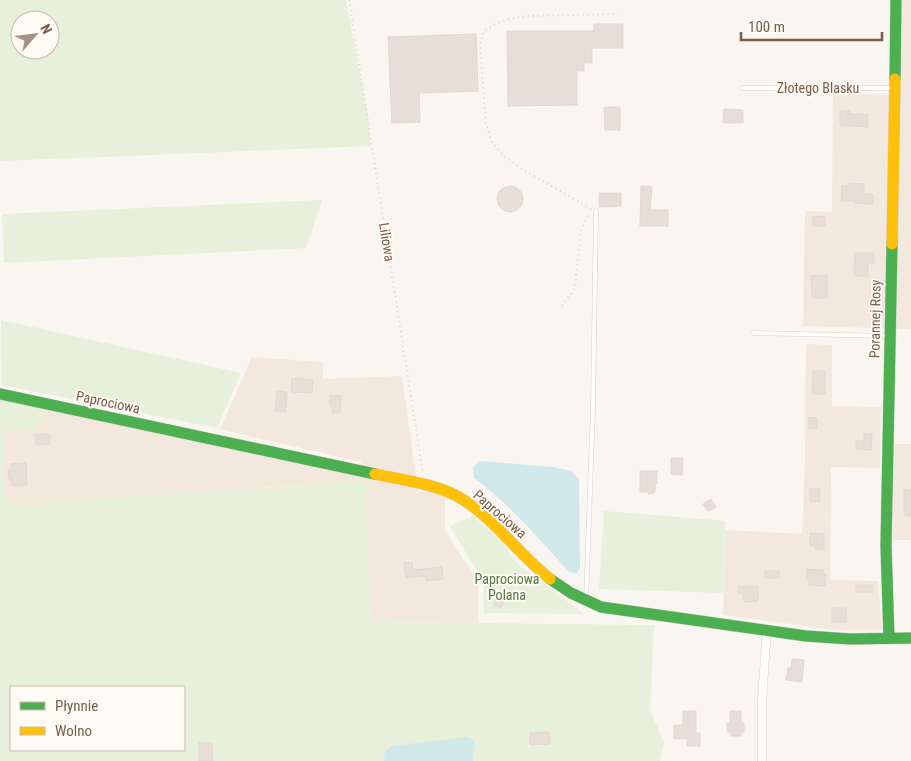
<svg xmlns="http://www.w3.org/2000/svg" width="911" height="761" font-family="'Roboto Condensed',sans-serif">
	<rect width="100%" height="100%" fill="#f9f5f0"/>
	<g fill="#f2e8de">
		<path d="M902 0H911V329L803 326 805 211 832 212 833 93 901 95Z"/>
		<path d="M806 344 832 345V406L881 407 880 468 831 467 830 580 878 581 882 630H837L723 615 725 530 802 534 805 462Z"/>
		<path d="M252 357 323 362V379L402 376 418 491 445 495V530L478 583V623L370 622 364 481 5 505 2 429 37 430 45 410 363 476 361 462 220 429Z"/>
		<path d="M895 444H911V540H893Z"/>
	</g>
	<g fill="#e7f0db" fill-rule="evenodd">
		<path d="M0 0H346L368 117 371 146 0 161ZM20 20H50V50H20Z"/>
		<path d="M322 200 306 248 4 263 2 214Z"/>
		<path d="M1 320 241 373 217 428 2 385Z"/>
		<path d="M0 400 45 410 37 430 3 429 5 505 365 481 370 622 654 625 650 710 664 743 660 761H0ZM11 687H184V750H11Z"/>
		<path d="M604 511 725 521 723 593 599 589Z"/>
		<path d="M473 516 501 541 517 563 584 614 484 613 483 581 450 526Z"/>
	</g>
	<g fill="#d0e8ea">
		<path d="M479 461 553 467 571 471 579 479 580 568 577 573 569 572C539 539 511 505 474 478L473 468Z"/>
		<path d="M467 737 475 740 473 761H384L385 751 392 746Z"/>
	</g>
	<g fill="#e6ded7" stroke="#e2d8d2">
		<path d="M594 24H623V48H592V63H584V71H577V105L508 106 507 31H594Z"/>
		<path d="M476 34 478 91 419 93 420 122 392 123 388 37Z"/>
		<path d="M604 107H620V130H605Z"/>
		<path d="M724 109 743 110V123H723Z"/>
		<path d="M840 111H850V114H868V127L840 125Z"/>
		<path d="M849 183 864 184V194H873V204L855 203V201H841L842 186H849Z"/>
		<path d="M641 186 652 187 650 210H668V226H640Z"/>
		<circle cx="510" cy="199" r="13"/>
		<path d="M599 193H621V206L599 207Z"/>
		<path d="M825 216V226H813V217Z"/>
		<path d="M855 253H874V263H868V276H854Z"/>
		<path d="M827 275V298H812L811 276Z"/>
		<path d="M813 371H825V394H812Z"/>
		<path d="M292 378 313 380 312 393 291 392Z"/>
		<path d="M277 391 287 392 286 412 275 411Z"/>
		<path d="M330 395 341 396 340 413H332L333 406H330Z"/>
		<path d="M809 417 817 418V429L809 428Z"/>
		<path d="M35 434H50V444L36 445Z"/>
		<path d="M864 434H872L871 450 856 449V441H864Z"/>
		<path d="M671 458H683L682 475 671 474Z"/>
		<path d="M26 463 27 485 12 486 11 479H9L8 470H11V464Z"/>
		<path d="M640 471H657V484L655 483V492L649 494 647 492H640Z"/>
		<path d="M810 489H820V502L810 501Z"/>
		<path d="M904 490H911V516L904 515Z"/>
		<path d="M711 499 716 507 708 511 703 504Z"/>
		<path d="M810 533 824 534V549H815V546H810Z"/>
		<path d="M412 562 413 570 442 567 443 579 426 581 425 576 406 578 404 563Z"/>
		<path d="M807 569 823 570 824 574 826 575 825 586 809 585V580H806Z"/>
		<rect x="765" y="571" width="14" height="7"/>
		<rect x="856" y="585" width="17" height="7"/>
		<path d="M758 586V601L744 602 743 594H738V587Z"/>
		<path d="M498 595 506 598 501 608 494 605Z"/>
		<rect x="832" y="608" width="14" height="14"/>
		<path d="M792 659 804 660 802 682 786 680 788 668H791Z"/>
		<path d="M683 711H696V733H700V746H687V739H674V725H683Z"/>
		<path d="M730 711H741V723H744V732H741V736H731V732H727V723H730Z"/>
		<path d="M549 732 550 744 530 745V733Z"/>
		<path d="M199 743H212L213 761H199Z"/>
	</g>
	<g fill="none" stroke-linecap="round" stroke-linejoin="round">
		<defs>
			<g id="lane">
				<path d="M742 88H892"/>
				<path d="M753 333 889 336"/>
				<path d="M586 600 593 408 596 211"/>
			</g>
			<path id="street" d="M762 761V699L767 630"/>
			<g id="fast">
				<path d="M895 79 896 0"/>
				<path d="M0 394 375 474"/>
				<path d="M550 579 571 593 601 607 806 636 850 639 911 638"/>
				<path d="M889 638 886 546 892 244"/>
			</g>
			<g id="slow">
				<path d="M892 244 895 79"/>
				<path d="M375 474C402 480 432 483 457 496 493 516 518 554 550 579"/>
			</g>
		</defs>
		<use href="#lane" stroke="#d7d1cb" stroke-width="5"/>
		<use href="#street" stroke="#d7d1cb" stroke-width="9"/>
		<use href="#fast" stroke="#d9d2cb" stroke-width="12"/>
		<use href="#slow" stroke="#d9d2cb" stroke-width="12"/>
		<g stroke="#dcd5d0" stroke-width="2" stroke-dasharray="1 4" stroke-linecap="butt">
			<path d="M349 0 423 474"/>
			<path d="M591 209 522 169 503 155 492 142 486 124 480 44 484 31 495 24 509 19 528 16 618 14"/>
			<path d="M562 306 575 288 581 230 589 213"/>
		</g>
		<use href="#lane" stroke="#fefefd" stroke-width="4"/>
		<use href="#street" stroke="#fefefd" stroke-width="8"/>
		<use href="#fast" stroke="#4caf50" stroke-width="11"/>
		<use href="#slow" stroke="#ffc107" stroke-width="11"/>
	</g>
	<g text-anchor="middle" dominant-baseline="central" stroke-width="4" stroke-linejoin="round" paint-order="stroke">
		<g font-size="14" fill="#7a5c4d" stroke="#fffaf3">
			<text x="818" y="88">Złotego Blasku</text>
			<text transform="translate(387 242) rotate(81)">Liliowa</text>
			<text transform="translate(875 319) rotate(-89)">Porannej Rosy</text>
			<text transform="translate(108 402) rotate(12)">Paprociowa</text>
			<text transform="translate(500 514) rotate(41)">Paprociowa</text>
		</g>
		<g font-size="14" fill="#537a41" stroke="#fffaf3">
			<text x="507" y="579">Paprociowa<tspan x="507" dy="16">Polana</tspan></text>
		</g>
	</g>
	<rect x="10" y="686" width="175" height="65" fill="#fffaf3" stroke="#cabbb1"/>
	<rect x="20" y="702" width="25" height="8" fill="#4caf50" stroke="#cabbb1"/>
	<text x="55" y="711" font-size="15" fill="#7a5c4d">Płynnie</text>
	<rect x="20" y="727" width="25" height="8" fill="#ffc107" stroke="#cabbb1"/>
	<text x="55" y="736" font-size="15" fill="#7a5c4d">Wolno</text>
	<g transform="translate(35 35) rotate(62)"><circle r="24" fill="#fffaf3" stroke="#cabbb1"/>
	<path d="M0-4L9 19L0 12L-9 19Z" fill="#a69286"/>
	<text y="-8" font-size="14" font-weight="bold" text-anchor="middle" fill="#7a5c4d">N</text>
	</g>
	<path d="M741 32v8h141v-8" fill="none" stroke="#7a5c4d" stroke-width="2.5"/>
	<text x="748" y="32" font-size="15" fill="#7a5c4d" stroke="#fffaf3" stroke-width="4" paint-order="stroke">100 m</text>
</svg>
